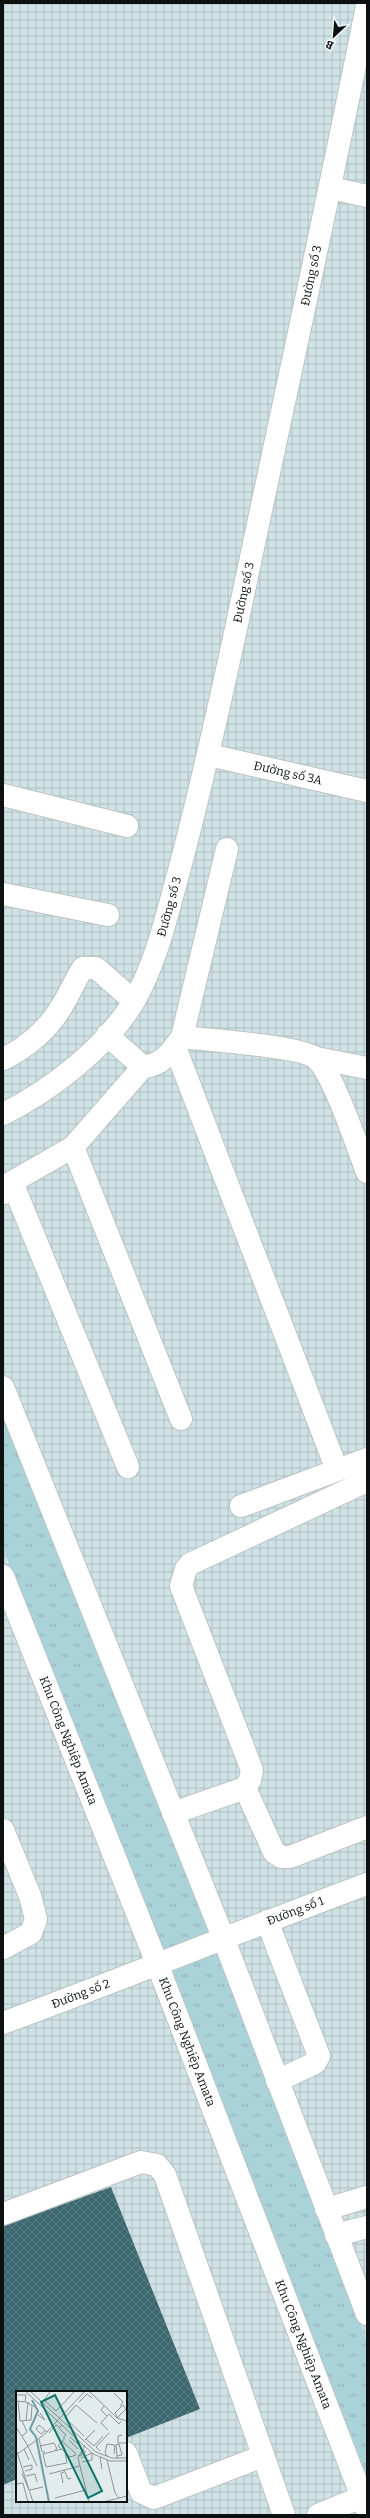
<svg xmlns="http://www.w3.org/2000/svg" width="370" height="2518" font-family="Bitter,serif">
	<defs>
		<pattern id="industrial-grid" width="8" height="8" patternUnits="userSpaceOnUse"><rect width="8" height="8" fill="#d0e2e5"/><path d="M0 4h8M4 0v8" fill="none" stroke="#b1c1c3"/></pattern>
		<pattern id="grass-tufts" width="24" height="20" patternUnits="userSpaceOnUse"><rect width="24" height="20" fill="#aad2d9"/><path d="M3 7l-1-3M5 7V3M7 7l1-3M15 17l-1-3M17 17v-4M19 17l1-3" fill="none" stroke="#91b3b9"/></pattern>
		<pattern id="building-cross-hatch" width="8" height="8" patternUnits="userSpaceOnUse"><rect width="8" height="8" fill="#3c6870"/><path d="M0 0l8 8M0 8l8-8" fill="none" stroke="#5b7c82"/></pattern>
	</defs>
	<rect width="100%" height="100%" fill="#e3eced"/>
	<path fill="url(#industrial-grid)" fill-rule="evenodd" d="M3 3H367V2515H3ZM17 2392H126V2501H17Z"/>
	<g fill="url(#grass-tufts)">
		<path d="M3 1414 212 1936 165 1956 3 1548Z"/>
		<path d="M216 1946 367 2341V2483L169 1967Z"/>
	</g>
	<path fill="url(#building-cross-hatch)" d="M111 2187 200 2409 126 2438V2392H17V2479L3 2485V2226Z"/>
	<g fill="none" stroke-linecap="round" stroke-linejoin="round">
		<defs>
			<g id="minor">
				<path d="M331 188 367 196"/>
				<path id="s1" d="M209 755 367 791"/>
				<path d="M3 795 127 826"/>
				<path d="M3 894 108 915"/>
				<path d="M107 1035 143 1067C163 1065 171 1052 182 1037L227 849"/>
				<path d="M182 1037C206 1040 304 1046 317 1059 334 1076 357 1146 367 1172"/>
				<path d="M175 1047 337 1470"/>
				<path d="M316 1058 367 1068"/>
				<path d="M3 1059C27 1048 49 1028 62 1006 70 993 75 980 83 968H96L134 1001"/>
				<path id="s2" d="M3 1114C50 1091 107 1047 134 1001 157 961 167 914 179 871 201 789 219 707 237 624 280 418 326 212 367 6"/>
				<path d="M73 1147 181 1419"/>
				<path d="M12 1182 128 1467"/>
				<path d="M4 1193 12 1182 73 1147 143 1067"/>
				<path d="M3 1387 223 1937 367 2314"/>
				<path d="M241 1506 367 1459"/>
				<path id="s3" d="M3 1576 158 1966 367 2510"/>
				<path d="M245 1788 274 1852 281 1857H290L367 1827"/>
				<path d="M173 1813 245 1788 250 1780 252 1770 181 1586 186 1569 190 1564 367 1481"/>
				<path d="M3 1830 30 1896 36 1919 31 1933 3 1948"/>
				<path d="M267 1921 319 2056 315 2063 277 2081"/>
				<path id="s4" d="M3 2023C125 1978 245 1929 367 1884"/>
				<path d="M326 2209 367 2197"/>
				<path d="M3 2214 141 2162 157 2165 165 2175 284 2515"/>
				<path d="M336 2235 367 2227"/>
				<path d="M126 2453 141 2492 154 2498 263 2456"/>
				<path d="M318 2515 362 2497"/>
			</g>
		</defs>
		<use href="#minor" stroke="#bcc4c6" stroke-width="24"/>
		<use href="#minor" stroke="#fff" stroke-width="22"/>
	</g>
	<g text-anchor="middle" dominant-baseline="central" stroke-width="3" stroke-linejoin="round" paint-order="stroke">
		<g font-size="12" fill="#0e1111" stroke="#f0f9fb">
			<text stroke="none"><textPath href="#s2" startOffset="923">Đường số 3</textPath></text>
			<text stroke="none"><textPath href="#s2" startOffset="599">Đường số 3</textPath></text>
			<text stroke="none"><textPath href="#s1" startOffset="81">Đường số 3A</textPath></text>
			<text stroke="none"><textPath href="#s2" startOffset="276">Đường số 3</textPath></text>
			<text stroke="none"><textPath href="#s3" startOffset="177">Khu Công Nghiệp Amata</textPath></text>
			<text stroke="none"><textPath href="#s4" startOffset="313">Đường số 1</textPath></text>
			<text stroke="none"><textPath href="#s4" startOffset="83">Đường số 2</textPath></text>
			<text stroke="none"><textPath href="#s3" startOffset="501">Khu Công Nghiệp Amata</textPath></text>
			<text stroke="none"><textPath href="#s3" startOffset="825">Khu Công Nghiệp Amata</textPath></text>
		</g>
	</g>
	<g transform="translate(16 2391)">
		<rect width="111" height="111" fill="#e3eced"/>
		<path fill="none" stroke="#719ea7" stroke-width="2" d="M16 9 22 20 14 38 20 46 33 111"/>
		<path fill="none" stroke="#8e9495" stroke-width="1" d="M9 0 77 63 94 70H111M14 0 80 61 96 67H111M73 0 101 27 111 30M98 2 107 11 104 15M0 4H10L9 11M28 9 40 20 59 0M0 10 10 11 19 16M2 10 4 30 15 29 16 14M27 10 35 0M63 11 71 3 76 7M88 15 85 19 91 25M22 24 29 29 24 22M102 27 99 22 107 14 110 18 102 26M6 30 11 41 6 45M10 30 12 11M46 34 43 37 50 44 47 47M0 36 12 55M92 39 85 32 93 23 103 33 105 30M29 40 25 43 20 38 23 34 31 41M33 42 40 34 43 36M106 44 102 45V52H111M68 45 49 27 60 14 81 32M54 46 64 55M49 47 42 55 54 66 60 64M23 48 26 61H29M70 48 78 55 87 45M53 49 62 58M69 49 79 39M46 50 60 63M69 54 62 67 73 111M12 55 21 75M24 55 38 52 41 58 39 59M0 58 17 111M8 58 13 69M46 58 27 63 30 76 51 72 49 61M84 60 80 56 93 42M0 64 29 43 69 0M62 64 65 65 67 59 70 61M101 65 106 64 103 53 100 54 101 65V68M84 66 86 78M92 66 89 62 91 53 99 54 98 63M65 67 76 62M91 69 99 102 103 107M66 71 76 69V62M7 76 16 74V78L9 80M48 79 52 88 55 87M6 82 13 99M33 83 64 75M10 85 19 83 21 91M47 92 45 82 48 81M0 93 7 92 12 111M14 99 27 96M39 107 70 99M87 111 111 105"/>
		<path fill="#0f766e" fill-opacity="0.15" stroke="#0f766e" stroke-width="2" d="M39 4 86 100 72 107 25 11Z"/>
		<rect width="111" height="111" fill="none" stroke="#0e1111" stroke-width="2"/>
	</g>
	<rect width="370" height="2518" fill="none" stroke="#0e1111" stroke-width="8"/>
	<g transform="translate(334 36) rotate(206)" stroke="#f0f9fb" stroke-width="3" paint-order="stroke">
	<path d="M0-3L7 15L0 10L-7 15Z" fill="#0e1111"/>
	<text y="-6" font-size="11" font-weight="bold" text-anchor="middle" fill="#0e1111">B</text>
	</g>
</svg>
